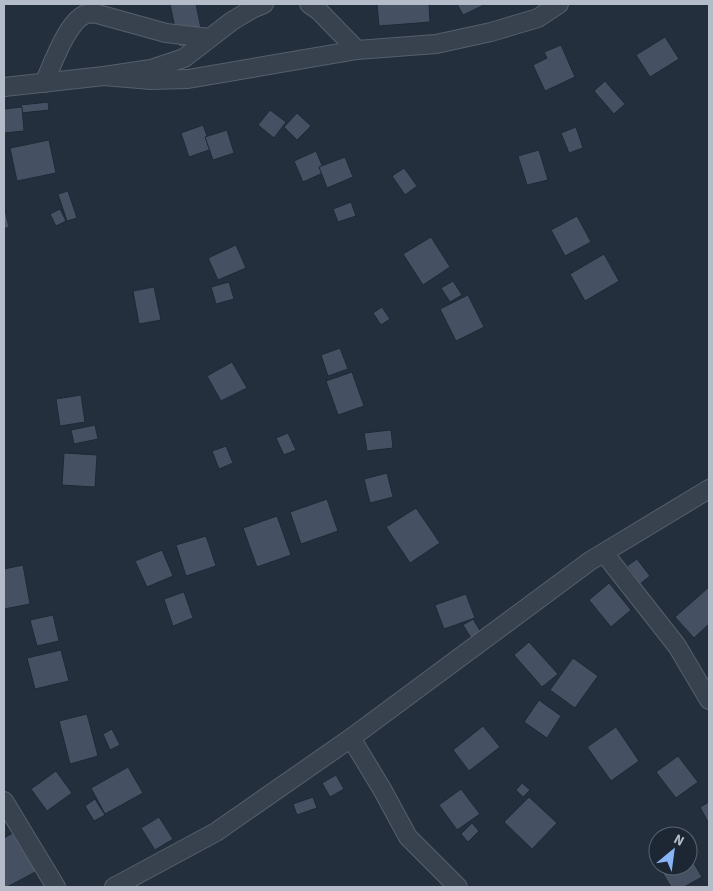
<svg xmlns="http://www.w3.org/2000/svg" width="713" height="891" font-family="'Source Sans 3',sans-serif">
	<rect width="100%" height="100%" fill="#242f3e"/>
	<g fill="#455162" stroke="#1f2835">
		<path d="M170 4H196L204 43 179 47Z"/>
		<path d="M377 4H429L430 22 379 26Z"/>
		<path d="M457 4H486L463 15Z"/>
		<path d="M665 37 679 59 650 77 636 55Z"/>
		<path d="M561 45 575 77 545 91 533 65 547 58 544 52Z"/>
		<path d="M605 81 625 104 614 114 594 91Z"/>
		<path d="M48 102 49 110 21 113V105Z"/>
		<path d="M22 107 24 131 4 133V109Z"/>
		<path d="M270 110 286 122 274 138 258 125Z"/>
		<path d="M297 113 311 126 297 140 284 127Z"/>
		<path d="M203 125 212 149 189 157 181 133Z"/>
		<path d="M576 127 583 148 569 153 561 133Z"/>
		<path d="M227 130 234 153 213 160 205 137Z"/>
		<path d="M49 140 56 173 17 181 10 148Z"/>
		<path d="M539 150 548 180 527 185 518 156Z"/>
		<path d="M316 151 325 172 303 182 294 161Z"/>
		<path d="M345 157 353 177 327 188 319 167Z"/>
		<path d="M404 168 417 186 405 195 392 176Z"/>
		<path d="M68 191 77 218 67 221 58 194Z"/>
		<path d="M351 202 356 216 338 222 333 209Z"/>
		<path d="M4 206 9 227 4 229Z"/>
		<path d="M60 209 66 221 56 226 50 214Z"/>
		<path d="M577 216 591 242 565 256 551 230Z"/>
		<path d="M431 237 450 267 423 285 403 254Z"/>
		<path d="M236 245 246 268 218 280 208 258Z"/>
		<path d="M604 254 619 281 585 301 570 274Z"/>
		<path d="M453 281 462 295 450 302 441 288Z"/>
		<path d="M229 282 234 299 216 304 211 287Z"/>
		<path d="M154 287 161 320 139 324 133 291Z"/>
		<path d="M468 295 484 327 456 341 440 309Z"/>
		<path d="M382 307 390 319 381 325 373 313Z"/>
		<path d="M340 348 348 369 328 376 321 355Z"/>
		<path d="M232 362 247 388 221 401 207 376Z"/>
		<path d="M352 372 364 406 338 415 326 381Z"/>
		<path d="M81 395 85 422 60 426 56 399Z"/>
		<path d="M95 425 98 439 74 444 71 430Z"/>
		<path d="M391 430 393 448 367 451 364 433Z"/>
		<path d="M288 433 296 450 284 455 276 438Z"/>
		<path d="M226 446 233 463 219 469 212 451Z"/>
		<path d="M64 453 97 455 95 487 62 485Z"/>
		<path d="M387 473 393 497 370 503 364 479Z"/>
		<path d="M327 499 338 531 301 544 290 512Z"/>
		<path d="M416 508 440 543 410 563 386 527Z"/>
		<path d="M277 516 291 555 257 567 243 528Z"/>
		<path d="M206 536 216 566 186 576 176 545Z"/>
		<path d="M162 550 173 576 147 587 135 561Z"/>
		<path d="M637 559 650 576 640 584 627 566Z"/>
		<path d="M23 565 30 604 4 609V569Z"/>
		<path d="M609 583 631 610 611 627 589 600Z"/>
		<path d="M709 587V624L694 638 675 617Z"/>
		<path d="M184 592 193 618 173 626 164 599Z"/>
		<path d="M466 594 475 618 444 629 435 605Z"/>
		<path d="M53 615 59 641 37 646 30 620Z"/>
		<path d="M473 619 481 632 471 638 463 625Z"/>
		<path d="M529 642 558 674 542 687 514 655Z"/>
		<path d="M61 650 69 681 35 689 27 658Z"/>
		<path d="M573 658 598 676 575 708 550 690Z"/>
		<path d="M539 700 561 716 547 738 524 722Z"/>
		<path d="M87 714 98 756 70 764 59 721Z"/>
		<path d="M483 726 500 747 469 771 453 750Z"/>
		<path d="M616 727 639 761 611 781 587 747Z"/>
		<path d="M112 729 120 745 110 750 103 734Z"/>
		<path d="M678 756 698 782 676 798 656 772Z"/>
		<path d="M128 767 143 793 105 814 91 788Z"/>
		<path d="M56 771 72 793 47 811 31 789Z"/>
		<path d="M336 775 344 789 330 797 322 783Z"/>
		<path d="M522 783 530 790 523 797 516 790Z"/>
		<path d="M461 789 480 814 457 830 439 805Z"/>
		<path d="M313 797 317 808 297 815 293 804Z"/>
		<path d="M529 797 557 823 532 849 504 822Z"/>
		<path d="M95 799 105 815 94 821 85 806Z"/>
		<path d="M709 802V824L700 807Z"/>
		<path d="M159 817 173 839 155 850 141 828Z"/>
		<path d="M472 823 479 831 468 842 461 834Z"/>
		<path d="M18 830 39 870 7 887H4V838Z"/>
		<path d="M688 853 702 877 684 887H671L659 867 688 866Z"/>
	</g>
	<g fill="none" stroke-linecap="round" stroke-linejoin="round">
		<defs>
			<g id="minor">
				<path d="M309 4 319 11 357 50"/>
				<path d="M104 76 151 80 188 79 357 50 436 44 491 32 538 18 559 4"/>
				<path d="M44 83C52 66 67 21 86 14 88 14 91 14 94 13L166 33 209 38"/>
				<path d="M4 87 104 76 151 69 184 58 232 21 252 9 264 4"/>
				<path d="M604 553 677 646 709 700"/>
				<path d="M351 738 382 789 408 837 458 887"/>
				<path d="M4 801 56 887"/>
				<path d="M114 887 216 832 351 738 590 561 709 489"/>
			</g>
		</defs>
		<use href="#minor" stroke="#565f6c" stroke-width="20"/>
		<use href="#minor" stroke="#38414e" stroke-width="18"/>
	</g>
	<rect width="713" height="891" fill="none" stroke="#b4bcc9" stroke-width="10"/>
	<g transform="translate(673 851) rotate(29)"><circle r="24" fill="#1d2633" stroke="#59626f"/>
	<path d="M0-4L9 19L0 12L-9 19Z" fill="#8ab4f8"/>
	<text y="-8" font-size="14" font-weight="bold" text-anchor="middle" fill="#b4bcc9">N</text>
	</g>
</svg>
